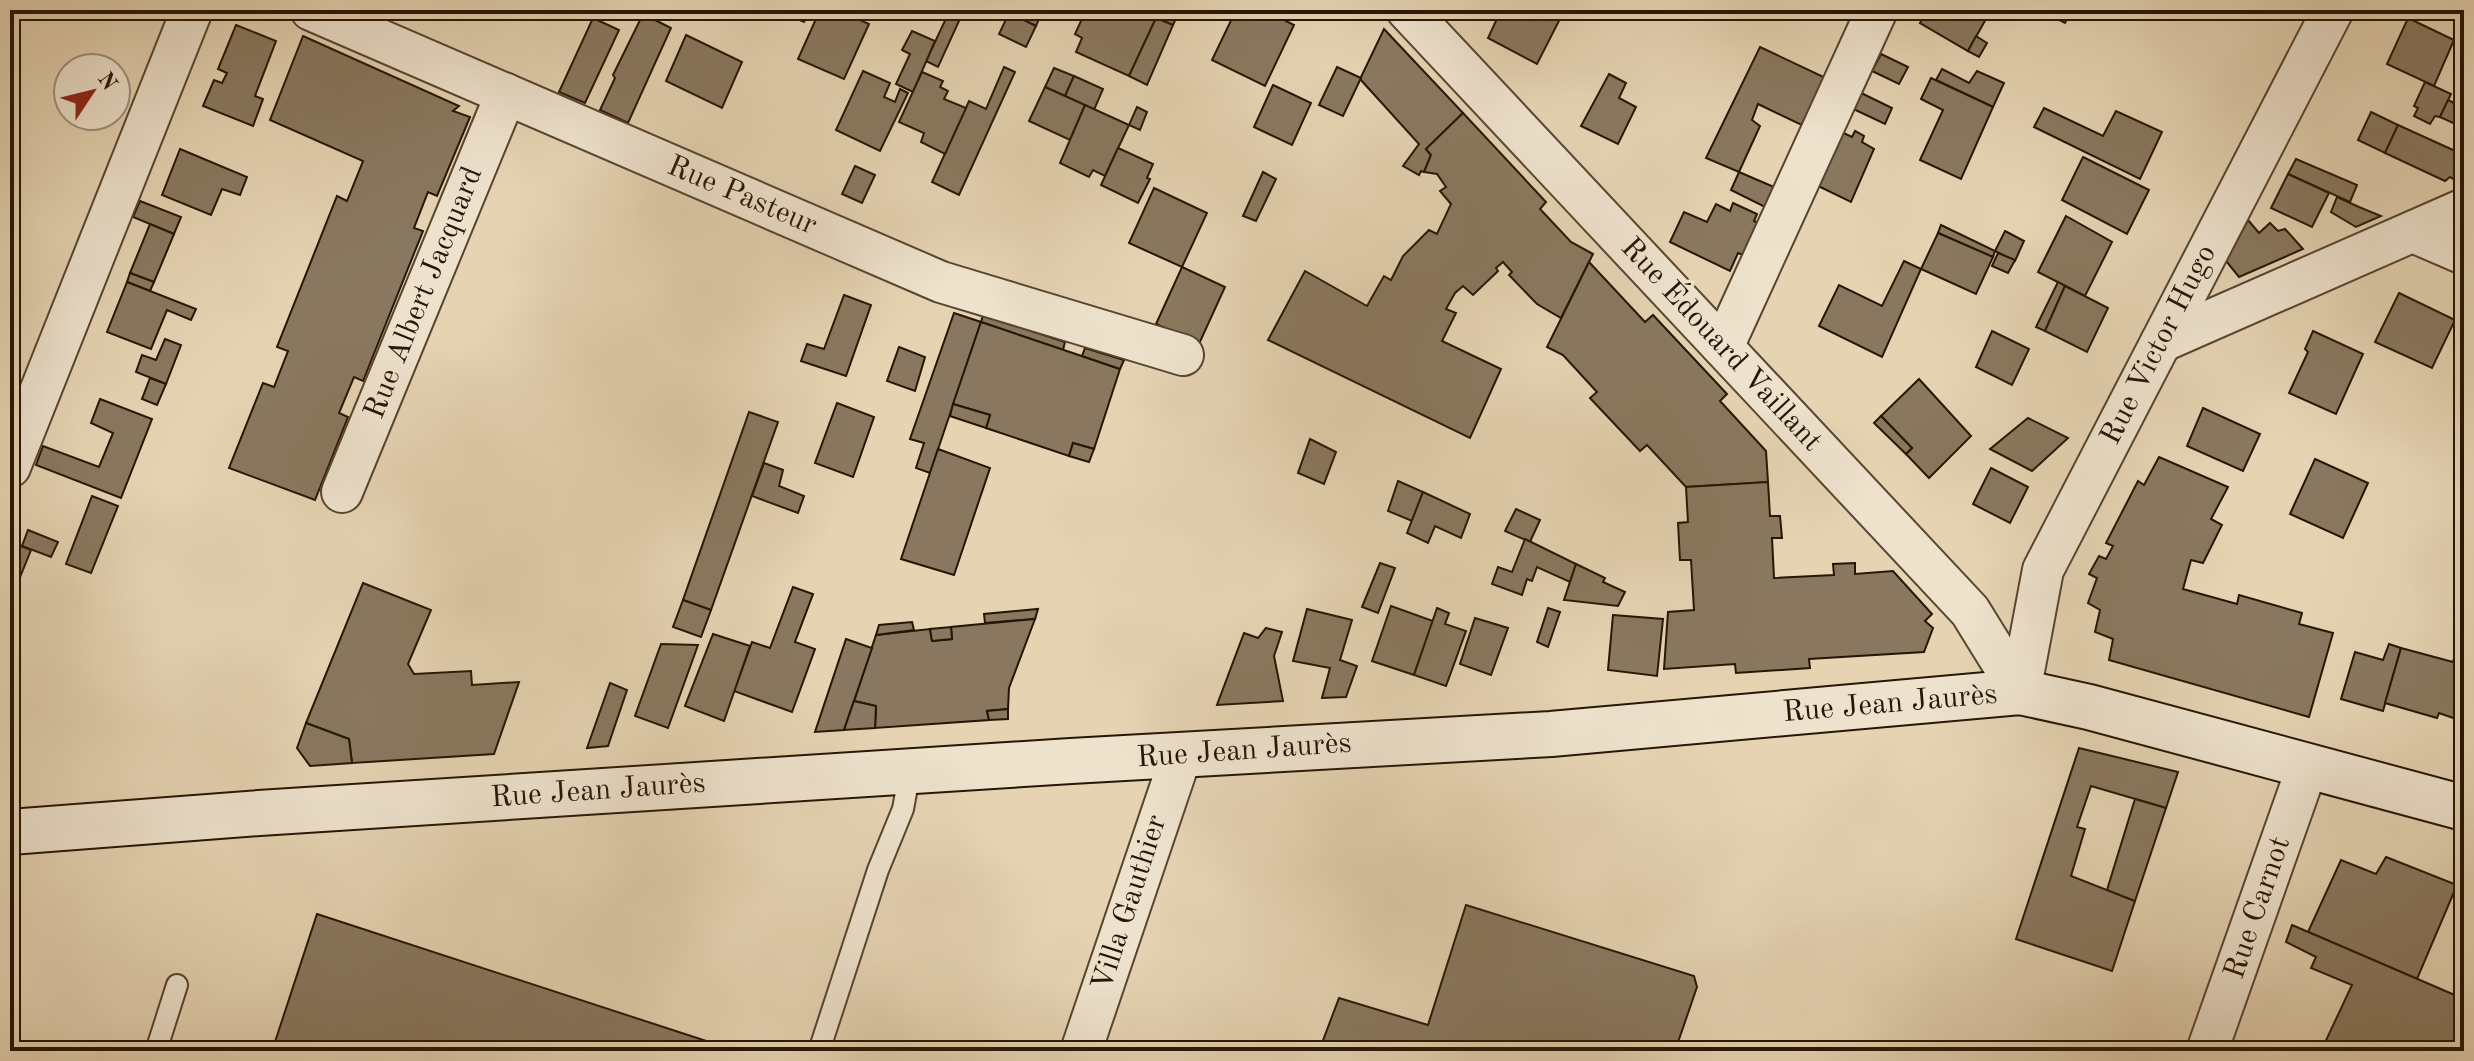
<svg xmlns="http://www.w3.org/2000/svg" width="2474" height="1061" font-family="'Old Standard TT',serif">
	<rect width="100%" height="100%" fill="#e5d3b2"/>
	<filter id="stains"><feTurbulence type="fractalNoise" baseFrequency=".0025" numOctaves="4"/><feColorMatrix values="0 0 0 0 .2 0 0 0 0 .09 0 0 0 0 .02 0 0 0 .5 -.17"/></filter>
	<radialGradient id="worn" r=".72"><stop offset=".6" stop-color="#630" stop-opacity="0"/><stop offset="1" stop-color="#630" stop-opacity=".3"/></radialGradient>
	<g fill="#89785f" stroke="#261605" stroke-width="2">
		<path d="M777 10H810L804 22Z"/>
		<path d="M820 10H856L853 17 869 24 844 79 798 59Z"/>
		<path d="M950 10H964L938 67 926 61Z"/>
		<path d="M1010 10H1043L1036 26 1009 13Z"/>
		<path d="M1086 10H1180L1173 25 1156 18 1129 76 1076 52 1082 38 1075 34Z"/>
		<path d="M1236 10H1264L1294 25 1265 86 1212 60Z"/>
		<path d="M1501 10H1556L1563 13 1537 64 1488 38Z"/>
		<path d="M1927 10H1991L1968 51 1920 23Z"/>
		<path d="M2040 10H2072L2065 23Z"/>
		<path d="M1009 13 1036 26 1026 47 999 34Z"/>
		<path d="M643 14 671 28 628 123 600 110 615 78 613 75Z"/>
		<path d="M593 18 619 30 585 103 559 92Z"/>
		<path d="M1156 18 1173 25 1147 85 1129 76Z"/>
		<path d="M2408 18 2454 40 2434 86 2387 64Z"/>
		<path d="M236 25 276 41 255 96 263 99 253 126 203 106 214 80 222 83 227 73 218 69Z"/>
		<path d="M1384 29 1463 113 1426 149 1431 155 1424 172 1421 171 1419 175 1403 166 1419 144 1360 79Z"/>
		<path d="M912 31 935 41 913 92 896 84 910 54 902 50Z"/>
		<path d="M686 35 742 62 722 108 666 81Z"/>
		<path d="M303 36 459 106 453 111 470 117 437 196 428 192 414 228 423 231 363 381 354 377 339 413 348 417 315 500 229 468 263 383 274 387 288 351 277 347 337 196 347 201 363 161 270 120Z"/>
		<path d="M1976 36 1987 43 1979 57 1968 51Z"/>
		<path d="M1760 47 1832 81 1810 129 1758 104 1752 120 1760 126 1739 172 1706 158Z"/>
		<path d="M1881 54 1908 67 1899 84 1872 71Z"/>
		<path d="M1004 67 1015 72 959 195 932 182 969 101 986 109Z"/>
		<path d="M1337 67 1361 78 1343 116 1319 105Z"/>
		<path d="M1054 68 1074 76 1065 96 1045 87Z"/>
		<path d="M1942 69 1969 83 1977 71 2004 83 1993 107 1936 80Z"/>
		<path d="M863 71 890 83 884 97 895 102 900 89 908 93 880 151 836 130Z"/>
		<path d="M922 72 943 81 940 87 948 91 944 99 966 108 945 154 921 142 924 133 899 122Z"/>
		<path d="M1609 74 1626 83 1619 98 1636 107 1618 144 1581 126Z"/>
		<path d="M1074 76 1103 89 1094 110 1065 96Z"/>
		<path d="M1931 78 1993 107 1961 179 1920 160 1943 110 1921 99Z"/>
		<path d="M2425 82 2451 94 2440 117 2435 116 2430 124 2414 116 2418 108 2414 106Z"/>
		<path d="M1273 85 1311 103 1292 145 1254 127Z"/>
		<path d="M1045 87 1085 105 1070 140 1029 121Z"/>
		<path d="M1855 90 1892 108 1885 124 1847 106Z"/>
		<path d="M2448 100 2464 108V128L2440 117Z"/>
		<path d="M1085 105 1129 125 1105 176 1093 170 1089 177 1060 163Z"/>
		<path d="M1137 107 1147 112 1140 130 1129 125Z"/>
		<path d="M2044 108 2103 136 2116 111 2162 132 2140 179 2034 127Z"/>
		<path d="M2371 112 2398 125 2385 153 2358 140Z"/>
		<path d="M1463 113 1546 202 1540 209 1571 242 1593 254 1561 318 1537 304 1509 275 1512 272 1503 262 1496 268 1498 271 1473 295 1463 286 1455 293 1446 309 1456 313 1442 341 1501 369 1470 438 1268 340 1305 271 1367 306 1384 276 1391 280 1403 256 1429 230 1437 234 1451 204 1440 191 1446 187 1437 174 1424 172 1431 155 1426 149Z"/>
		<path d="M2398 125 2464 155V182L2461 184 2450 177 2445 181 2385 153Z"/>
		<path d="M1837 130 1852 137 1855 131 1864 136 1862 142 1874 149 1851 202 1812 183Z"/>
		<path d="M1118 148 1153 164 1147 178 1150 179 1138 203 1101 185Z"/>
		<path d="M180 149 247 177 240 195 222 189 211 215 162 195Z"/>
		<path d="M2083 157 2149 190 2127 234 2062 200Z"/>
		<path d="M2296 159 2357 185 2350 202 2288 174Z"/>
		<path d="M855 166 875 175 862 203 842 194Z"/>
		<path d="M1263 172 1276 179 1256 221 1243 216Z"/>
		<path d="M1739 172 1783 191 1773 211 1731 190Z"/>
		<path d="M2288 174 2329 193 2312 227 2271 208Z"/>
		<path d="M1154 188 1207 213 1182 267 1129 243Z"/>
		<path d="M2337 197 2359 207 2381 216 2356 227 2331 212Z"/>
		<path d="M140 201 181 217 174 234 133 217Z"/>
		<path d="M1733 203 1757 214 1754 221 1766 227 1746 256 1738 253 1730 271 1670 242 1684 212 1707 222 1716 204 1730 211Z"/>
		<path d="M2066 216 2112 242 2085 296 2038 272Z"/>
		<path d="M2248 220 2259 233 2270 223 2278 231 2285 229 2303 249 2239 277 2226 261Z"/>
		<path d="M150 224 174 234 154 282 130 273Z"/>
		<path d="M1941 225 1995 251 1993 257 1938 233Z"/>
		<path d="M2005 231 2024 241 2015 261 1995 251Z"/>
		<path d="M1938 233 1993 257 1976 294 1921 269Z"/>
		<path d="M1998 253 2015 260 2008 273 1992 266Z"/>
		<path d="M1904 261 1921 269 1882 357 1819 326 1839 285 1882 306Z"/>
		<path d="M1589 262 1645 322 1653 315 1727 394 1720 401 1766 451 1768 482 1686 487 1647 445 1640 451 1590 398 1597 392 1563 355 1547 347Z"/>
		<path d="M1182 267 1225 287 1199 344 1156 324Z"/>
		<path d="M130 273 154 282 150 291 127 282Z"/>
		<path d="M127 282 196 309 191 320 167 310 151 349 107 332Z"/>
		<path d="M2058 282 2065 286 2045 331 2036 327Z"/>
		<path d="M2065 286 2108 308 2087 352 2045 331Z"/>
		<path d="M2399 293 2455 320 2432 368 2375 342Z"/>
		<path d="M844 295 871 305 846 376 801 361 807 344 824 349Z"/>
		<path d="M954 313 981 322 930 473 916 468 924 443 910 439Z"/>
		<path d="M983 315 1065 342 1063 350 981 322Z"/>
		<path d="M981 322 1120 369 1094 449 1073 443 1069 456 986 428 990 415 953 404Z"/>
		<path d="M1992 331 2029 349 2012 385 1976 367Z"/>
		<path d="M2313 331 2363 354 2336 414 2289 393 2308 352 2305 349Z"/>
		<path d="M165 339 181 345 166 384 136 372 142 355 156 360Z"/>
		<path d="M899 347 925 357 915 391 887 381Z"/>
		<path d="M1085 348 1124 360 1120 369 1082 356Z"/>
		<path d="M150 378 166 384 157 405 142 399Z"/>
		<path d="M1919 379 1971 436 1929 478 1906 454 1912 448 1881 416Z"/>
		<path d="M100 399 152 419 121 498 36 465 43 446 99 467 113 433 91 423Z"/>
		<path d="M837 403 874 417 853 477 815 463Z"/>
		<path d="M953 404 990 415 986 428 950 416Z"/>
		<path d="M2203 408 2260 434 2243 471 2187 446Z"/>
		<path d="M749 412 778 422 711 610 683 600Z"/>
		<path d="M1881 416 1912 448 1906 454 1874 423Z"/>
		<path d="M2028 418 2068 438 2032 471 1990 449Z"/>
		<path d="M1310 439 1336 452 1324 484 1298 473Z"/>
		<path d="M1073 443 1094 449 1089 462 1069 456Z"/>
		<path d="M938 449 990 468 954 575 901 559Z"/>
		<path d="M2159 457 2228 487 2211 519 2222 525 2203 563 2191 560 2183 589 2237 604 2239 595 2302 613 2299 624 2333 633 2309 717 2109 660 2113 639 2095 632 2100 610 2088 603 2097 578 2089 574 2099 556 2106 559 2113 546 2106 543 2138 481 2144 485Z"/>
		<path d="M2315 459 2368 483 2343 538 2290 514Z"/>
		<path d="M764 463 783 470 779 486 804 496 798 513 752 496Z"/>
		<path d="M1991 468 2028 487 2010 523 1973 504Z"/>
		<path d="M1398 481 1423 492 1412 521 1388 511Z"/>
		<path d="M1768 482 1770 516H1780L1782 538H1772L1774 578 1834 575 1833 564 1855 563V574L1893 571 1932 614 1925 621 1933 628 1924 652 1809 659 1810 668 1736 673 1735 664 1664 669 1668 612 1694 610 1691 560H1680L1678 523 1688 522 1686 487Z"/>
		<path d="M1423 492 1470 514 1461 538 1435 526 1428 543 1407 533Z"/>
		<path d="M92 496 118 506 91 573 66 564Z"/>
		<path d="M1516 509 1540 520 1530 542 1505 531Z"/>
		<path d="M28 530 58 542 51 557 22 546Z"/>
		<path d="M1525 539 1576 564 1570 582 1537 567 1532 581 1527 579 1522 595 1492 584 1498 567 1512 572Z"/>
		<path d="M10 542 31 550 10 602Z"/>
		<path d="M1380 563 1395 568 1378 613 1362 607Z"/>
		<path d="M1576 564 1605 578 1603 582 1625 592 1618 606 1564 600Z"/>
		<path d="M363 583 431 610 408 664 414 674 471 671 472 685 519 682 494 754 352 763 349 739 306 723Z"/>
		<path d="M793 587 813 594 795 642 815 649 792 712 734 691 752 642 770 648Z"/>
		<path d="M683 600 711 610 701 637 673 627Z"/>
		<path d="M1391 606 1433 621 1414 675 1372 661Z"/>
		<path d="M1437 608 1449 613 1445 624 1466 631 1446 686 1414 675Z"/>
		<path d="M1548 608 1560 612 1548 647 1537 642Z"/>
		<path d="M1038 609 1035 619 985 623 984 614Z"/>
		<path d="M1307 609 1352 620 1340 660 1357 666 1346 697 1322 698 1330 668 1293 661Z"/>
		<path d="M1613 615 1663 619 1657 676 1608 670Z"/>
		<path d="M1475 618 1508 628 1491 675 1460 664Z"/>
		<path d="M1035 619 1009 688 1008 709 987 711 989 720 875 728 876 706 854 701 876 635 930 629 932 641 952 639 951 627Z"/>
		<path d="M912 622 914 630 876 635 879 625Z"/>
		<path d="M951 627 952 639 932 641 930 629Z"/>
		<path d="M1266 628 1282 632 1274 656 1283 701 1217 705 1244 633 1258 638Z"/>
		<path d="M713 634 750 646 724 721 685 706Z"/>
		<path d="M846 639 872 648 844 730 815 732Z"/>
		<path d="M661 644 698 645 668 728 635 716Z"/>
		<path d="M2389 644 2401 648 2383 711 2341 699 2355 652 2383 660Z"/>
		<path d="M2401 648 2453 662 2456 652 2464 654V701L2456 719 2439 713 2437 718 2385 703Z"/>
		<path d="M610 683 627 690 608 746 587 748Z"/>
		<path d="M854 701 876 706 875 728 844 730Z"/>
		<path d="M1008 709V719L989 720 987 711Z"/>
		<path d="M306 723 349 739 352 763 310 766 297 748Z"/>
		<path d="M2079 748 2178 772 2166 808 2091 786 2077 827 2085 829 2071 876 2135 901 2112 971 2016 939Z"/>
		<path d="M2135 799 2166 808 2135 901 2107 890Z"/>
		<path d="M2386 857 2457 885 2417 979 2308 932 2341 860 2376 874Z"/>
		<path d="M1466 905 1694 976 1697 987 1675 1051H1319L1339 998 1428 1025Z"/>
		<path d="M317 914 737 1051H272Z"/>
		<path d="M2292 925 2464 999V1051H2321L2352 985 2311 968 2316 957 2286 942Z"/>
	</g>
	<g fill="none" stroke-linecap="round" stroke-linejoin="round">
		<defs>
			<g id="lane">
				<path d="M156 1051 177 985"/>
				<path d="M819 1051 878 870 903 809 910 771"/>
			</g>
			<g id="street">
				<path d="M311 10 941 282 1183 355"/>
				<path d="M1407 10 1970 611 2020 692"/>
				<path d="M2413 232 2464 254"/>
				<path d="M2161 342 2464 209"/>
				<path d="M1723 347 1877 10"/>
				<path d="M10 467 192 10"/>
				<path d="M342 492 506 94"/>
				<path d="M2020 692 2043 570 2333 10"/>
				<path d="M1081 1051 1181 756"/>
				<path d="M2207 1051 2308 765"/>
			</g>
			<path id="secondary" d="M10 832 259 813 1071 761 1551 734 2020 692 2089 707 2464 808"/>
		</defs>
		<use href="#lane" stroke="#564530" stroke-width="24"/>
		<use href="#street" stroke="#564530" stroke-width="44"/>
		<use href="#secondary" stroke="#261605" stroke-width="48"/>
		<use href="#lane" stroke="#eee2cd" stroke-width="20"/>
		<use href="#street" stroke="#eee2cd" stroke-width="40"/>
		<use href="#secondary" stroke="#eee2cd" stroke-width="44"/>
	</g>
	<g text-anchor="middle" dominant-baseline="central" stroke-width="7" stroke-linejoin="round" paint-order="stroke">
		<g font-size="30" fill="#261605" stroke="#eee2cd">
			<text transform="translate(742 196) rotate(23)">Rue Pasteur</text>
			<text transform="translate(424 293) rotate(-68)">Rue Albert Jacquard</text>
			<text transform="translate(1721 345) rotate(47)">Rue Édouard Vaillant</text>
			<text transform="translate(2159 345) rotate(-63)">Rue Victor Hugo</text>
			<text transform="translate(1890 704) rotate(-5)">Rue Jean Jaurès</text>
			<text transform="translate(1244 751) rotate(-4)">Rue Jean Jaurès</text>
			<text transform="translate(598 791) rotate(-4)">Rue Jean Jaurès</text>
			<text transform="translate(1130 903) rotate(-72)">Villa Gauthier</text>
			<text transform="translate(2258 908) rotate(-71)">Rue Carnot</text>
		</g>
	</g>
	<rect width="2474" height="1061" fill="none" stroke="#e5d3b2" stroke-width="40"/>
	<rect x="12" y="12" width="2450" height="1037" fill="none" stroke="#261605" stroke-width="4"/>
	<rect x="20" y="20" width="2434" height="1021" fill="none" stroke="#261605" stroke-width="2"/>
	<g transform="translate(92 92) rotate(55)"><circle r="38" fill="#eee2cd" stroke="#9e907d" stroke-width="2"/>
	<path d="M0-6L14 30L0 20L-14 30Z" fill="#8f2418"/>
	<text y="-12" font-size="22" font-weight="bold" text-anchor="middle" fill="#261605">N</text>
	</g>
	<rect width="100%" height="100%" filter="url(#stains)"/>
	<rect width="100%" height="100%" fill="url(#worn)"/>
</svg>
